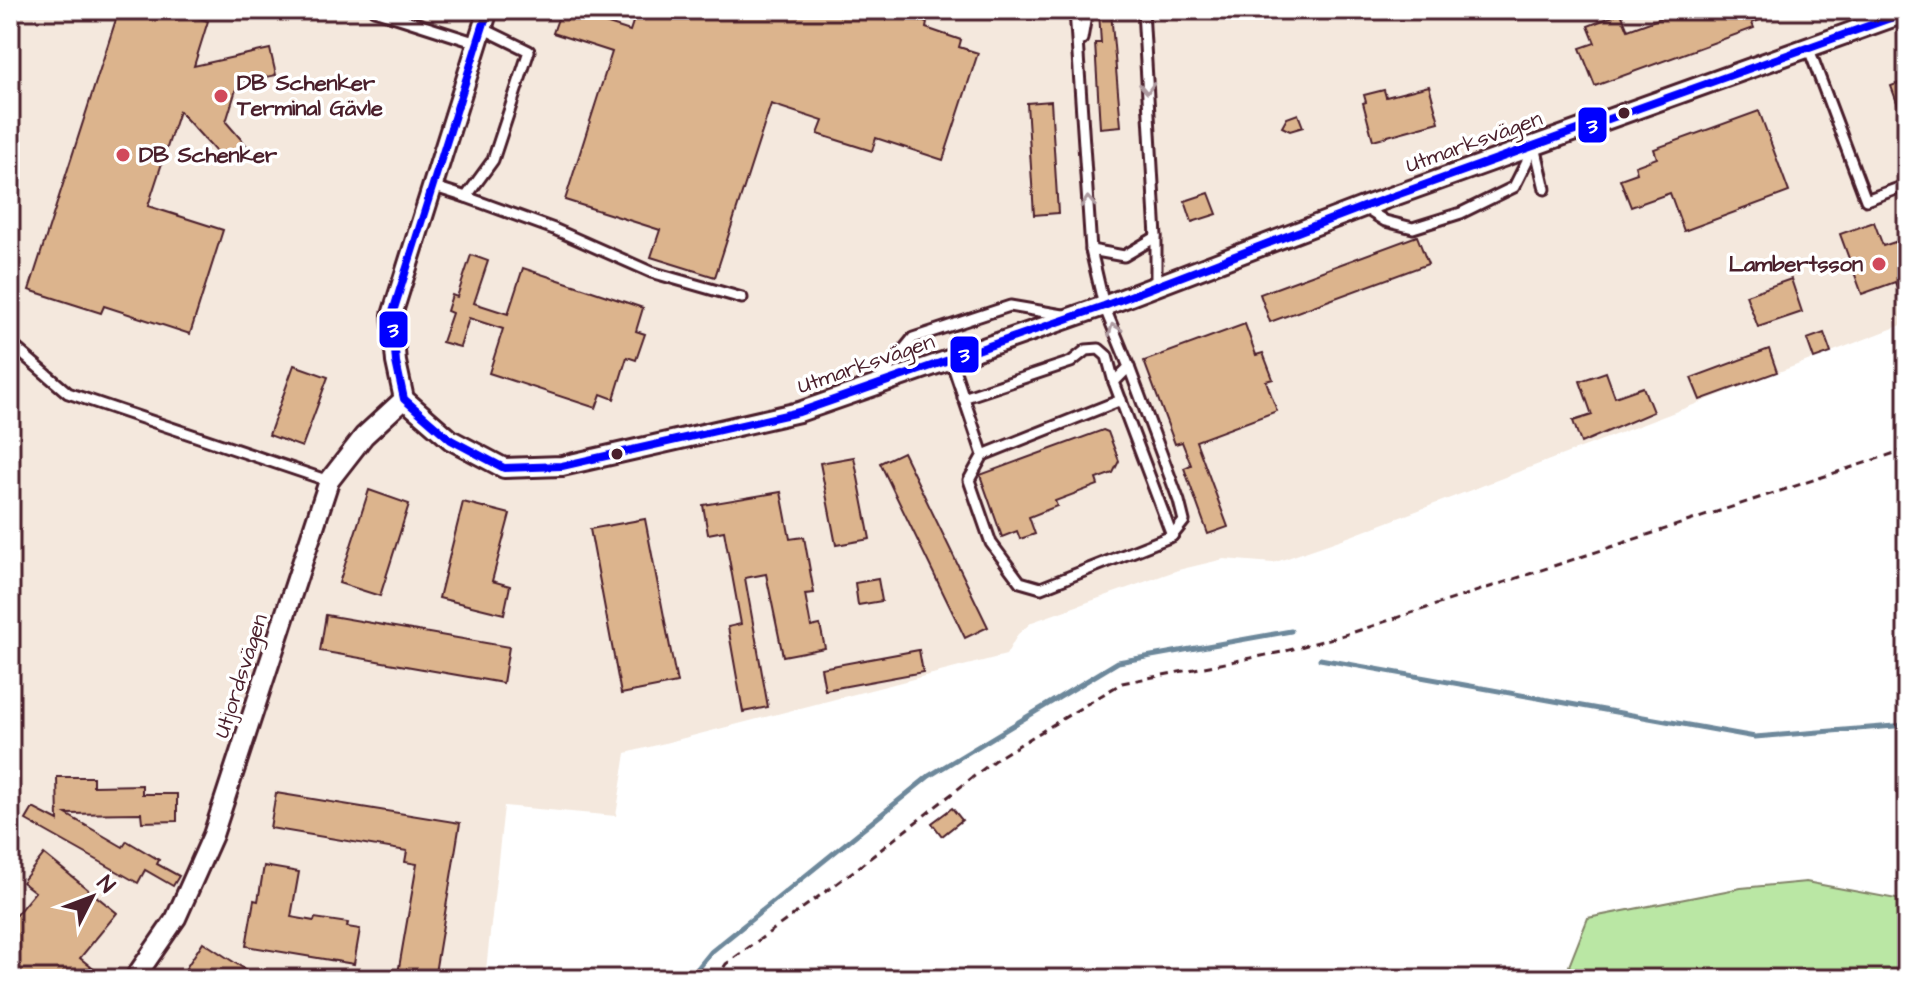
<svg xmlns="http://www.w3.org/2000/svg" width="1917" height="989" font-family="'Architects Daughter',sans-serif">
	<rect width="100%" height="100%" fill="#fff"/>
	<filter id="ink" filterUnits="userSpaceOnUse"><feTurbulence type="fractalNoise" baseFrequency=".0125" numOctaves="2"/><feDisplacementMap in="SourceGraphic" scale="16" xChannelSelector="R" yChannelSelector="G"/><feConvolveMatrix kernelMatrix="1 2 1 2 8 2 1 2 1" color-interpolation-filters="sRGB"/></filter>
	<g filter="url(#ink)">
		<path fill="#f4e8dd" d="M10 10H1907V323L1351 536 1273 563 1224 559 1178 570 1032 622 1018 634 1006 655 626 753 616 816 504 806 485 979H10Z"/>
		<path fill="#bae7a4" stroke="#828368" stroke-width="2" d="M1806 882 1907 901V979H1583L1569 966 1588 918 1741 888Z"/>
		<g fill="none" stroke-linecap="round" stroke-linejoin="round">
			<g stroke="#6d889b" stroke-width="5">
				<path d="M1320 659 1755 737 1907 725"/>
				<path d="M689 979 711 952 929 776 1118 662 1291 631"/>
			</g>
		</g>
		<g fill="#dcb48d" stroke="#4a1f2b" stroke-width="2">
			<path d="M119 10H174L208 21 194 66 270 49 276 75 238 83 226 122 246 145 226 163 179 111 148 206 223 230 190 334 104 306 101 313 29 290Z"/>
			<path d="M561 10H602L599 21 630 31 637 10H845L870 18 873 10H886L927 23 926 28 961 40 959 47 978 53 943 160 876 138 872 151 818 134 823 121 771 104 715 277 651 257 660 230 565 200 612 52 553 33Z"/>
			<path d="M1683 10 1782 11 1752 23 1754 28 1595 86 1580 48 1595 43 1588 26 1621 13 1628 30Z"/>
			<path d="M1099 12H1111L1121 126 1100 128 1095 43H1101Z"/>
			<path d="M1907 80V127H1906L1891 86Z"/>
			<path d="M1429 86 1439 122 1373 140 1363 103 1366 102 1364 95 1384 90 1386 97Z"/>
			<path d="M1051 101 1058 213 1034 215 1027 103Z"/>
			<path d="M1759 111 1789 192 1684 231 1670 193 1631 207 1620 179 1637 173 1635 166 1657 158 1654 149Z"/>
			<path d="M1298 114 1303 127 1290 131 1282 127 1287 118Z"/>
			<path d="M1209 193 1217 214 1192 222 1185 201Z"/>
			<path d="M1874 222 1883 246 1907 238V312L1895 282 1862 294 1840 234Z"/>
			<path d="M1417 236 1428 264 1270 322 1260 294Z"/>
			<path d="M471 255 488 261 474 303 508 314 523 268 643 308 636 331 645 334 636 360 627 357 614 399 601 394 596 408 489 373 503 329 469 318 460 347 442 342 452 313 447 311 452 295 457 297Z"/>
			<path d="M1791 279 1802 312 1758 327 1746 295Z"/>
			<path d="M1245 324 1256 355 1263 353 1273 379 1266 381 1277 411 1196 441 1228 527 1208 534 1184 468 1191 465 1182 442 1175 444 1144 361Z"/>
			<path d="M1824 333 1831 353 1814 359 1807 339Z"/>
			<path d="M1769 349 1777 372 1700 400 1691 378Z"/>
			<path d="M294 365 328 377 302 447 269 435Z"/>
			<path d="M1606 372 1615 397 1643 387 1653 412 1581 443 1573 421 1592 415 1580 381Z"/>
			<path d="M1103 430 1108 432 1119 461 1113 473 1096 479 1098 485 1055 501 1057 506 1029 517 1035 534 1020 539 1017 531 1002 537 980 475Z"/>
			<path d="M903 452 988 627 965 638 880 463Z"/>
			<path d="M854 457 870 539 836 545 820 463Z"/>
			<path d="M369 490 409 504 380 596 339 583Z"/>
			<path d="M781 492 790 539 804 537 814 593 805 594 811 627 820 625 825 648 783 656 766 574 745 578 768 707 743 712 728 627 741 624 724 531 708 534 703 505Z"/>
			<path d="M463 502 510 514 492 581 510 586 504 614 439 598Z"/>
			<path d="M645 519 677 683 621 694 590 529Z"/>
			<path d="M878 579 882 601 858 605 855 583Z"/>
			<path d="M326 615 509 647 503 683 320 651Z"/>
			<path d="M919 650 923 672 825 690 821 668Z"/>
			<path d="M57 777H93V786L142 785V794H177V821L142 822 141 813 66 814 123 847 127 841 159 860 157 864 179 876 173 886 145 870 138 883 26 820 33 808 58 821Z"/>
			<path d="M276 793 460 823 434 979H397L417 864 405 862 407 851 270 828Z"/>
			<path d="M952 808 962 820 942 836 932 823Z"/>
			<path d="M44 854 117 913 80 958 106 979H10V922L35 892 22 882Z"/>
			<path d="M264 866 299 872 291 917 314 921 315 918 348 923 347 927 360 929 354 964 246 946 254 900 258 901Z"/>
			<path d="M203 942 226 957 260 979H179Z"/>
		</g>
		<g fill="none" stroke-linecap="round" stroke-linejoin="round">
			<defs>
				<g id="lane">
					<path d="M374 10 477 43"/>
					<path d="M1075 10 1091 250 1104 306 1129 367 1114 382 1172 536"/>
					<path d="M1143 10 1156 237V286"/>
					<path d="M10 30 15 10"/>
					<path d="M1082 39 1087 10"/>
					<path d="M1809 49 1866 200 1907 185"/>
					<path d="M1535 146 1545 189"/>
					<path d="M432 186 466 197 493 160 529 51 482 28"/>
					<path d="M466 197 554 229 651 272 742 298"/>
					<path d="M1363 207 1385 221 1413 228 1461 213 1514 187 1534 147"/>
					<path d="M1091 250 1124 256 1156 237"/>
					<path d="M10 343 68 393 329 481"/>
					<path d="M951 360 983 455 1121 400"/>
					<path d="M879 380 913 338 1010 306 1063 315"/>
					<path d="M963 398 1071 362 1086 350 1099 349 1107 356 1114 382"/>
					<path d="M983 455 969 480 991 543 1020 582 1041 588 1172 536 1184 521 1179 501 1129 367"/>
				</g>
				<g id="street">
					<path d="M488 10 392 315 396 362 404 399 451 440 504 468 562 466 799 412 1104 306 1363 207 1907 12"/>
					<path d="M134 979 176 918 213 835 329 481 364 436 404 399"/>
				</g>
			</defs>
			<use href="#lane" stroke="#4a1f2b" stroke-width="15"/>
			<use href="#street" stroke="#4a1f2b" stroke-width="24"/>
			<path stroke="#4a1f2b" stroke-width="3" stroke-dasharray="8 6" stroke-linecap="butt" d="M716 979 726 964 855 870 996 759 1122 683 1282 652 1351 633 1907 449"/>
			<use href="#lane" stroke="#fff" stroke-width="9"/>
			<use href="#street" stroke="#fff" stroke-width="18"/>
			<defs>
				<path id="bus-1" d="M488 10 392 315 396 362 404 399 451 440 504 468 562 466 799 412 1104 306 1363 207 1907 12"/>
			</defs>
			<use href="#bus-1" stroke="#fff" stroke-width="14"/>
			<use href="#bus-1" stroke="#00f" stroke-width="8"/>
		</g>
		<defs><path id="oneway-chevron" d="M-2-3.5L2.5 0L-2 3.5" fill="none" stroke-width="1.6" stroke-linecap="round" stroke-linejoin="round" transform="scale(2)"/></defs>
		<g stroke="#ae9aa0">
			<use href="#oneway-chevron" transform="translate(1147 88) rotate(87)"/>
			<use href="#oneway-chevron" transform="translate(1088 202) rotate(-93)"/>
			<use href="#oneway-chevron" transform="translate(1114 329) rotate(-112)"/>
		</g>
	</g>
	<g fill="#d1495b" stroke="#fff" stroke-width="3">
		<circle cx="221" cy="96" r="8"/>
		<circle cx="123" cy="155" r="8"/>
		<circle cx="1879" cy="264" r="8"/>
	</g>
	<g fill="#4a1f2b" stroke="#fff" stroke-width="3">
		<circle cx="1624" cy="113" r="7"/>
		<circle cx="617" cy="454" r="7"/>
	</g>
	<g text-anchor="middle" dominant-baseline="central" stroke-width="7" stroke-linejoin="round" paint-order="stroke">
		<g font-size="22" font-weight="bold" fill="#4a1f2b" stroke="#fff" text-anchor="start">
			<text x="237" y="83">DB Schenker<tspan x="237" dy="25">Terminal Gävle</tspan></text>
			<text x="139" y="155">DB Schenker</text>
			<text x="1863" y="264" text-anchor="end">Lambertsson</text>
		</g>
		<g font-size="22" fill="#4a1f2b" stroke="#fff">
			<text transform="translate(1474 142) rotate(-20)">Utmarksvägen</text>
			<text transform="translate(866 364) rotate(-19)">Utmarksvägen</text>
			<text transform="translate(241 676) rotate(-72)">Utjordsvägen</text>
		</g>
	</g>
	<g stroke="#fff" stroke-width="3">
		<rect x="1577" y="106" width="31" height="38" rx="8" fill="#00f"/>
		<rect x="378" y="310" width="31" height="39" rx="8" fill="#00f"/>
		<rect x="949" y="335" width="31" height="39" rx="8" fill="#00f"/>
	</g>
	<g font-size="22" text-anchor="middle" font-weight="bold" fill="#fff">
		<text x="1592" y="133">3</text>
		<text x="393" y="337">3</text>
		<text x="964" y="362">3</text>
	</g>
	<rect width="1917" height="989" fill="none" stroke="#fff" stroke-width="40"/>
	<rect x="20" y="20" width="1877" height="949" fill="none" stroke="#4a1f2b" stroke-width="3" filter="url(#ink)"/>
	<g transform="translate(92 897) rotate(48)" stroke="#ffffff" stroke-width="6" paint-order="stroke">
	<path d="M0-6L14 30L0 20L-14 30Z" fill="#4a1f2b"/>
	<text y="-12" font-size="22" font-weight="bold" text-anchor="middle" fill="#4a1f2b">N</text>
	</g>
</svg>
